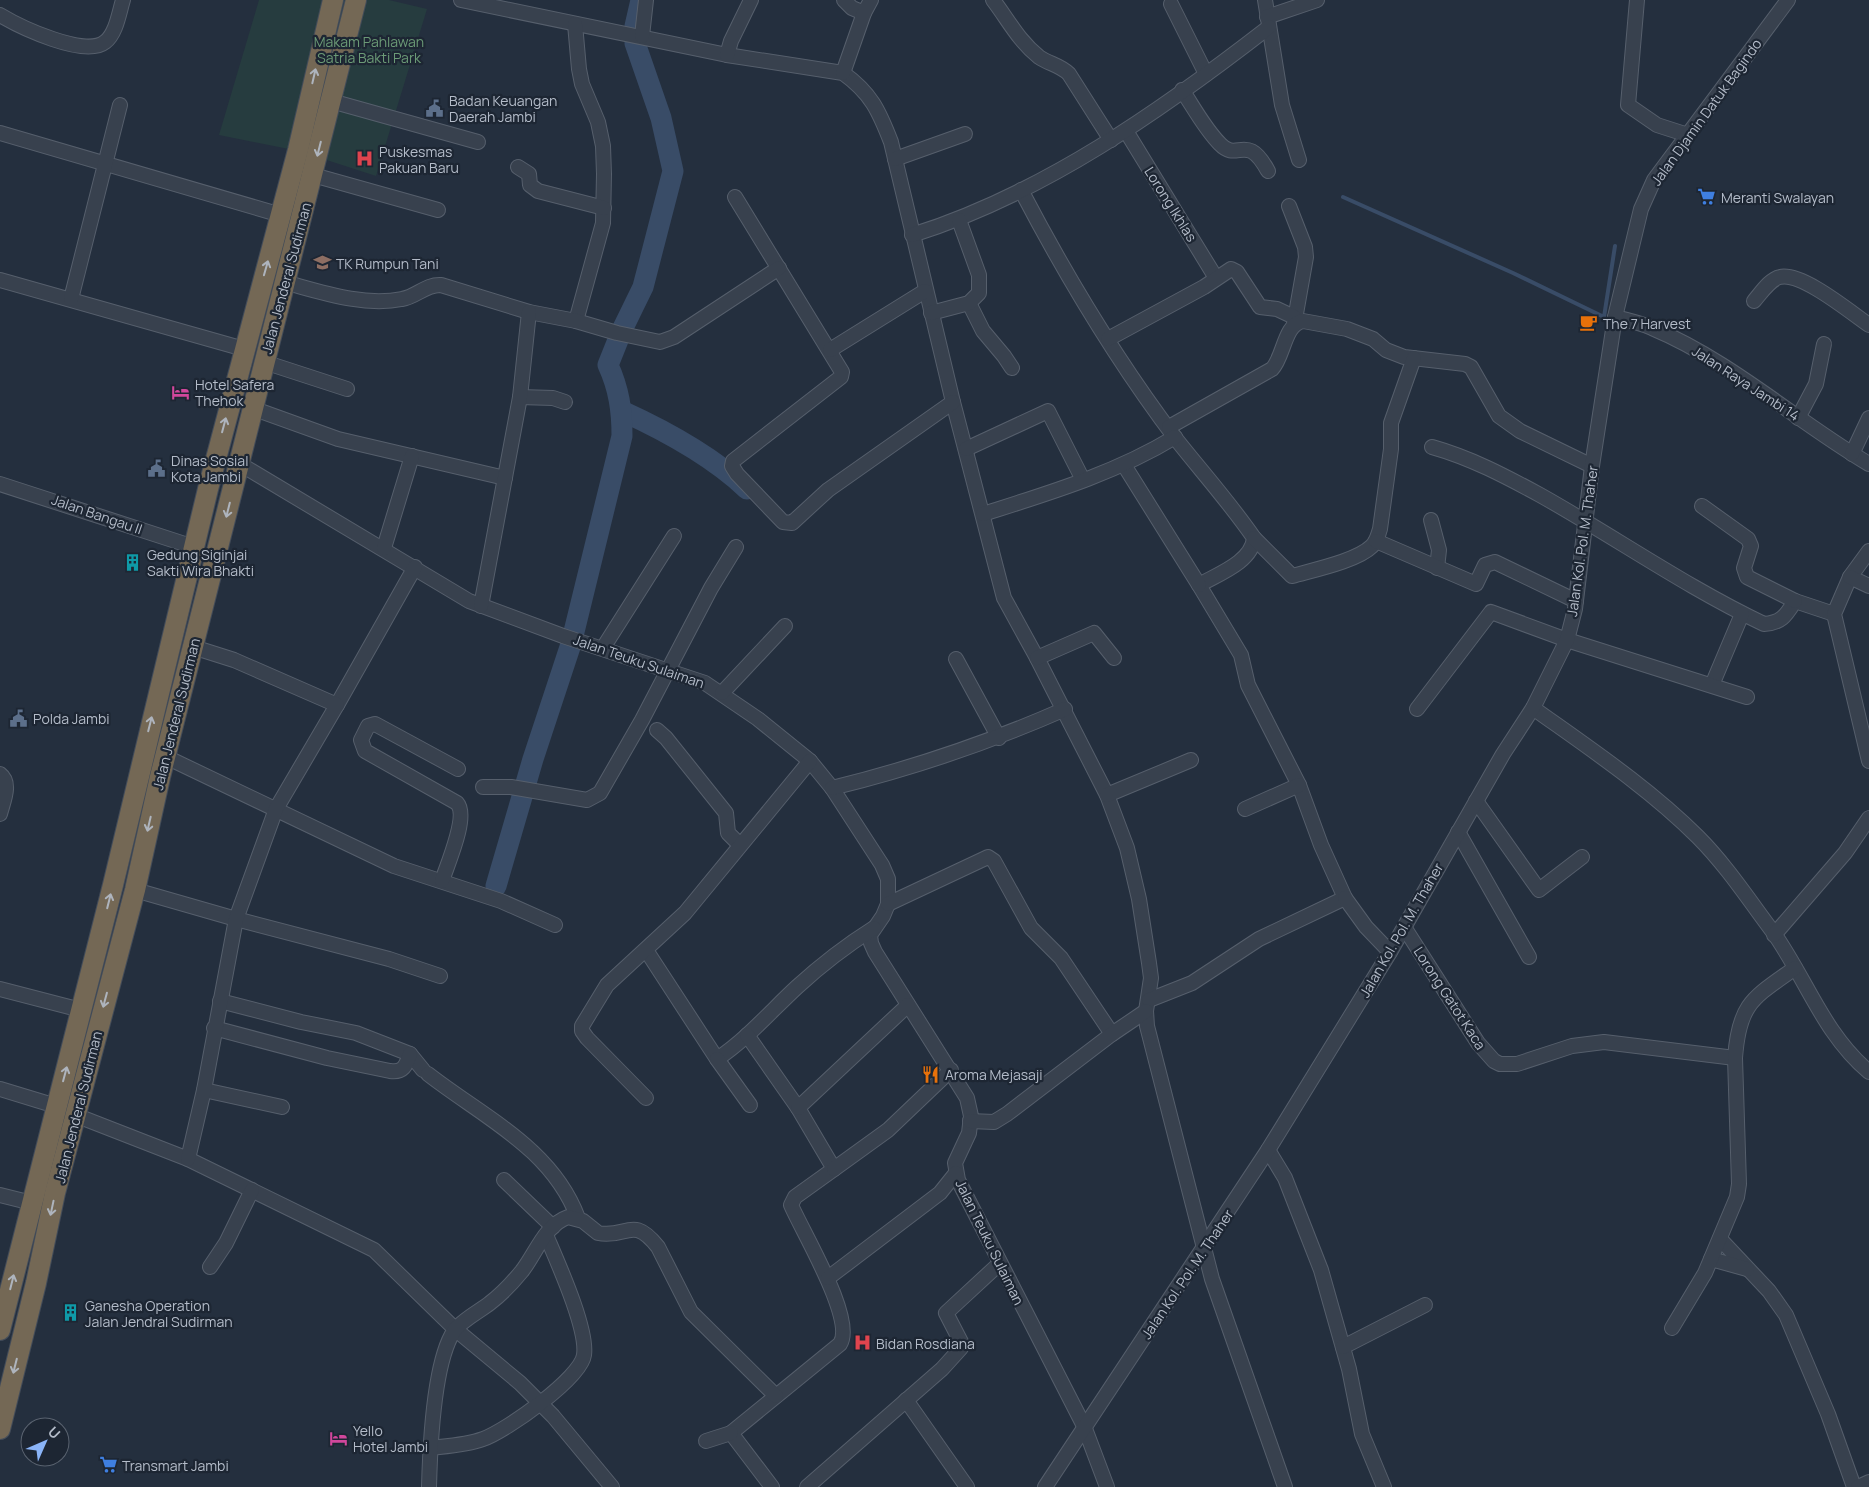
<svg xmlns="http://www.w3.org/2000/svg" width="1869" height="1487" font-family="Manrope,sans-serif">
	<rect width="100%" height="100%" fill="#242f3e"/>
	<path fill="#263c3f" d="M259 0H389L427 9 376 176 299 151 219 135Z"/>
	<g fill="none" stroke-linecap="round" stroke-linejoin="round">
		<path stroke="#394c67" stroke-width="4" d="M1343 197 1513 273 1604 317 1615 246"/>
		<g stroke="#394c67" stroke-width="21">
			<path d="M635 26 641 0"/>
			<path d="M622 411C666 431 712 456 747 489"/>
			<path d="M496 886 533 759 571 644 622 436C622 410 619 389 608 365L622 330 643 287 673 171 661 118 635 43"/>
		</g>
		<defs>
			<g id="minor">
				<path d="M461 0 727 55 843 73C871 93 879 111 891 142L953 402 1004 598 1037 658 1107 795 1127 848 1139 899 1149 963 1151 978 1146 1011 1147 1026 1212 1279 1285 1487"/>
				<path d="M844 0 852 8 864 13"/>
				<path d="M993 0C1009 21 1018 40 1039 57 1049 64 1060 65 1069 74L1111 140"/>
				<path d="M1265 0 1282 105 1299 160"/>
				<path d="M1637 0 1628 105 1657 125 1688 135"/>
				<path d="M1171 4 1206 74"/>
				<path d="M0 15C20 27 85 58 105 42 116 34 119 13 123 0"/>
				<path d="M1267 17 1317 0"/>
				<path d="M575 24 579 69 582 84 598 122 603 146 604 174 603 223 576 321"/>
				<path d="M642 36 646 0"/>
				<path d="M727 55 731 41 751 0"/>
				<path d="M843 73 864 13 871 0"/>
				<path d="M1182 90C1194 108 1205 129 1220 144 1238 163 1246 131 1268 171"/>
				<path d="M331 101 478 142"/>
				<path d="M1126 131 1216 278"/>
				<path d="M0 133 281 215"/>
				<path d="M895 159 965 134"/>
				<path d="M518 167 529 174 530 185 538 191 604 208"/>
				<path d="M313 175 438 210"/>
				<path d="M1021 190C1066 276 1117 361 1176 439 1202 472 1230 503 1254 538 1252 562 1218 574 1199 585L1241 655 1248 685 1299 785 1321 845 1345 898 1259 939 1192 983 1149 1000"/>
				<path d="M735 197 842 372 841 377 733 461 732 466 737 474 783 522 792 523 828 490 953 402"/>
				<path d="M1289 206 1305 247 1306 257 1294 325"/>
				<path d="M912 235C1043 194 1162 110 1269 27"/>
				<path d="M0 280 244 349"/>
				<path d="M284 282C321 292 364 307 402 299 416 297 426 284 441 285L529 312 576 321 617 333 660 342 674 337 779 268"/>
				<path d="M71 299 120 105"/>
				<path d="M1754 301C1761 293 1770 279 1780 277 1802 272 1850 312 1869 325"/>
				<path d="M969 303 983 331 1004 356 1012 368"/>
				<path d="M931 313 969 303 979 293V275L959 220"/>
				<path d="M1615 317C1628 320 1641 323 1652 328 1731 361 1796 421 1869 464"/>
				<path d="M1108 339 1204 287 1231 269 1237 272 1260 307 1277 309 1294 317"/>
				<path d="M830 350 925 291"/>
				<path d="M264 362 347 389"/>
				<path d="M520 397 553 398 565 402"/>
				<path d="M252 408 338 439 505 478"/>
				<path d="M1798 418 1816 384 1824 344"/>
				<path d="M1169 427 1272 369C1284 357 1284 324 1303 321L1347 329 1373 339 1386 350 1404 357 1465 364 1471 367 1499 416 1520 431 1592 466"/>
				<path d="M1432 447C1471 458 1505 476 1540 495 1615 537 1686 587 1764 624 1782 623 1786 615 1795 601L1834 614"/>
				<path d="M966 449 1048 411 1083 480"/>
				<path d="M1852 454 1869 418"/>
				<path d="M240 464 469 601 563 636 705 683 758 719 810 761 832 788 882 865 888 879V904L883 916 870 935 871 943 875 952 967 1098 971 1116 969 1133 955 1163 958 1180 1084 1426 1107 1487"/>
				<path d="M1124 465 1199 585"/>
				<path d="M0 484 194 547"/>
				<path d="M1702 506 1748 539 1751 546 1744 568 1747 577 1795 601"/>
				<path d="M983 514C1049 493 1116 473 1175 437"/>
				<path d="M1431 520 1439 550 1437 568"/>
				<path d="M1254 538 1292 576C1313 570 1357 561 1372 546 1377 541 1378 535 1380 529L1391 449V423L1414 358"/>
				<path d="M1376 541 1476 584 1485 565 1495 562 1576 601"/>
				<path d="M384 548 412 456"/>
				<path d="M1869 551 1850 577 1834 614 1869 761"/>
				<path d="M1850 577 1869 586"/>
				<path d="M481 606 520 397 529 312"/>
				<path d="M603 648 674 536"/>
				<path d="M1037 658 1094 633 1114 658"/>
				<path d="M956 659 999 738"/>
				<path d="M1712 685 1742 614"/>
				<path d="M722 693 785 626"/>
				<path d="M337 705 415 567"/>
				<path d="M1533 708C1589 748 1649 788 1698 837 1726 865 1749 900 1773 932 1807 980 1823 1033 1869 1072"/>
				<path d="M1417 709 1491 612 1567 640 1747 697"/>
				<path d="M657 730 666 738 726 813 728 833 740 845"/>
				<path d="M166 757 394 866 501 901 555 925"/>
				<path d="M0 774C12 783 3 802 0 814"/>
				<path d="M483 787H511L587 800 600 793 642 720 711 588 736 547"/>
				<path d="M832 788C914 768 988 743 1065 709"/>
				<path d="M1107 795 1191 760"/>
				<path d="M1476 801 1539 890 1582 857"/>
				<path d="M1245 809 1299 785"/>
				<path d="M1458 832 1529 957"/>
				<path d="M442 881C447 865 469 816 457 803L365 751 361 740 368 726 375 724 458 769"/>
				<path d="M135 890 236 919 389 959 440 976"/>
				<path d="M1345 898 1366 927 1390 952"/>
				<path d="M888 904 988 857 994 861 1031 928 1061 958 1112 1034"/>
				<path d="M1404 927 1478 1043 1494 1061 1500 1064H1517L1572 1046 1604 1042 1735 1058"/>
				<path d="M1774 935 1845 853 1869 818"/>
				<path d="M646 950 717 1059C747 1039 771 1011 797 987 821 965 847 945 874 928"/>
				<path d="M0 989 81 1010"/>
				<path d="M220 1001 301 1022 356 1033 410 1054 423 1070"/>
				<path d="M214 1028 327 1058 390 1071C403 1073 406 1066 410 1054"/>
				<path d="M747 1035 798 1108 834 1169 795 1197 791 1205C802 1231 856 1320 840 1344L731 1433 772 1487"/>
				<path d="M717 1059 750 1105"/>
				<path d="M428 1074C483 1117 552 1148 578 1218"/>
				<path d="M0 1089 56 1106"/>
				<path d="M204 1090 282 1107"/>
				<path d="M646 1098 587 1038 582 1031V1026L607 985 685 913 810 761"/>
				<path d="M798 1108 908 1005"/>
				<path d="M75 1115 188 1159 374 1250 455 1329 520 1383 553 1416 612 1487"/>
				<path d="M970 1121 994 1122 1007 1114 1112 1034 1146 1011"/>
				<path d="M1268 1150 1285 1178 1321 1270 1349 1369 1362 1434 1384 1487"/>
				<path d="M188 1159 204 1090 236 919 276 809 337 705 234 660 193 647"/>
				<path d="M834 1169 888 1130 951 1070"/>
				<path d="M504 1180 553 1227"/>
				<path d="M0 1195 32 1203"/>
				<path d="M1720 1239 1769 1291 1786 1315 1828 1414 1854 1487"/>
				<path d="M1711 1259 1747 1269"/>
				<path d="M210 1267 226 1243 252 1190"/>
				<path d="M828 1278 940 1193 956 1173"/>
				<path d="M1672 1328 1705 1273 1737 1197 1739 1184 1735 1058C1739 1003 1753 998 1795 968"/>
				<path d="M1343 1347 1425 1305"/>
				<path d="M906 1400 967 1487"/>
				<path d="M706 1441 731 1433"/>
				<path d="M430 1448C448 1446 467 1445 483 1439 506 1431 581 1378 584 1355 588 1329 557 1261 546 1235"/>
				<path d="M429 1487C430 1448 433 1363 454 1331 462 1320 480 1311 490 1303 502 1294 513 1282 522 1271 536 1253 545 1225 568 1217L583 1221 598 1233C627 1239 632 1214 658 1247L691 1312 776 1396"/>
				<path d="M807 1487 942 1369 961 1348V1342L946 1313 999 1264"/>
				<path d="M1045 1487 1268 1150 1390 952 1503 754 1533 708 1567 640 1575 609 1592 466 1615 317 1641 209 1654 180 1788 0"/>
				<path d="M1858 1487 1869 1482"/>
			</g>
			<g id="highway">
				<path d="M0 1330 113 885 208 489 298 150 333 0"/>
				<path d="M0 1429 36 1283 55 1193 135 890 160 777 356 0"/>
			</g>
		</defs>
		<use href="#minor" stroke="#565f6c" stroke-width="16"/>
		<use href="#highway" stroke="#434c59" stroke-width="22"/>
		<use href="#minor" stroke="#38414e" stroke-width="14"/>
		<use href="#highway" stroke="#746855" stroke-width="20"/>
	</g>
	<defs><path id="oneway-shaft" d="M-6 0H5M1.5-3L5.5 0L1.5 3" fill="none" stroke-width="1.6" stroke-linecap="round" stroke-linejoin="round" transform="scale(1.25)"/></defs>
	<g stroke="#aeb4bd">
		<use href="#oneway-shaft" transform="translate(314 76) rotate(-77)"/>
		<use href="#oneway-shaft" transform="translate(319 149) rotate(104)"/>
		<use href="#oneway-shaft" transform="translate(266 268) rotate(-74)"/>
		<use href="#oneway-shaft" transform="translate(224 425) rotate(-75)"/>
		<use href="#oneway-shaft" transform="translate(228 510) rotate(104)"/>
		<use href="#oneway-shaft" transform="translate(150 724) rotate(-76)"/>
		<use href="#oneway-shaft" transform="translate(149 824) rotate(103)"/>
		<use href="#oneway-shaft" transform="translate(109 901) rotate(-76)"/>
		<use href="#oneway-shaft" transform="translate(105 1000) rotate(105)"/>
		<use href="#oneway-shaft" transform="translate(65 1074) rotate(-75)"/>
		<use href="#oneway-shaft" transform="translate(52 1208) rotate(102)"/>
		<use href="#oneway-shaft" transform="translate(12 1282) rotate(-76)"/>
		<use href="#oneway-shaft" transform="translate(15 1366) rotate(104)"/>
	</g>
	<defs>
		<symbol id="civic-bare" viewBox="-9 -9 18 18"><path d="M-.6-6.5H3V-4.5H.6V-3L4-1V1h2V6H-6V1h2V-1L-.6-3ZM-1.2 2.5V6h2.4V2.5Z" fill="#5c6f8a" stroke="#1d2633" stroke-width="2.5" paint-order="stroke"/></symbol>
		<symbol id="hospital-bare" viewBox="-9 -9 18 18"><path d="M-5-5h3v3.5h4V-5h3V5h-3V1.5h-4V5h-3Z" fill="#e0444e" stroke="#1d2633" stroke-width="2.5" paint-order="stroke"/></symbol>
		<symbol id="supermarket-bare" viewBox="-9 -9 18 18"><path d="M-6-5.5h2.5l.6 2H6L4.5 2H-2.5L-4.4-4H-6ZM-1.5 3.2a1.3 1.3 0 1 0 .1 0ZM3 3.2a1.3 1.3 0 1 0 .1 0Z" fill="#3f7fe0" stroke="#1d2633" stroke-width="2.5" paint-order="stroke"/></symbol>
		<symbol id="school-bare" viewBox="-9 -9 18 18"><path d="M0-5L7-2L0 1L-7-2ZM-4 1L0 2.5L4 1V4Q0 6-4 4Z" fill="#8d6e63" stroke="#1d2633" stroke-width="2.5" paint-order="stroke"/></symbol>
		<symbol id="cafe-bare" viewBox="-9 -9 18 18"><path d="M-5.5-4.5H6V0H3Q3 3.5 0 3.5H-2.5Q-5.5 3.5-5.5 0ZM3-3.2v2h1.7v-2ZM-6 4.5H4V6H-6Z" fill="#e8710a" stroke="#1d2633" stroke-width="2.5" paint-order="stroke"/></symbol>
		<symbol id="hotel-bare" viewBox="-9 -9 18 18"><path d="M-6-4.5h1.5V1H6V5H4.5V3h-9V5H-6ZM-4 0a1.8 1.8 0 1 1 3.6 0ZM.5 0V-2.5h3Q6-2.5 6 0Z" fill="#d1479c" stroke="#1d2633" stroke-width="2.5" paint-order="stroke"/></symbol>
		<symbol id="building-bare" viewBox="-9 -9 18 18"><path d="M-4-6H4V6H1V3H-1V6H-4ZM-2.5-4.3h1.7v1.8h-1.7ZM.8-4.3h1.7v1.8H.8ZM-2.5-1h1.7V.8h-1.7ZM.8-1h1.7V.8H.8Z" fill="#0f9aa8" stroke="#1d2633" stroke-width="2.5" paint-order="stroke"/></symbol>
		<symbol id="restaurant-bare" viewBox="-9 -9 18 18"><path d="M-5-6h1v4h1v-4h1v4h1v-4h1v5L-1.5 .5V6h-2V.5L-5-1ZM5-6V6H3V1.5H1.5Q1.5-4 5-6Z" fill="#e8710a" stroke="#1d2633" stroke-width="2.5" paint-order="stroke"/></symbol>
	</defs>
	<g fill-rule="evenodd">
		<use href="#civic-bare" x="422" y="96" width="25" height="25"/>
		<use href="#hospital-bare" x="352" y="146" width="25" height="25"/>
		<use href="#supermarket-bare" x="1694" y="184" width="25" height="25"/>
		<use href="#school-bare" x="310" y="250" width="25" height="25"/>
		<use href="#cafe-bare" x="1576" y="310" width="25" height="25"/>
		<use href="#hotel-bare" x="168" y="380" width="25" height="25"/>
		<use href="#civic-bare" x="144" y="456" width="25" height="25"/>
		<use href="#building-bare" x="120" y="550" width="25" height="25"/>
		<use href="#civic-bare" x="6" y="706" width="25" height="25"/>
		<use href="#restaurant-bare" x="918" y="1062" width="25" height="25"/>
		<use href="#building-bare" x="58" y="1300" width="25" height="25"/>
		<use href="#hospital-bare" x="850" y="1330" width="25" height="25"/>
		<use href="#hotel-bare" x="326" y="1426" width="25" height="25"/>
		<use href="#supermarket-bare" x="96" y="1452" width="25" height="25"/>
	</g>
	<g text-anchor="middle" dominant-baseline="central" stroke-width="4.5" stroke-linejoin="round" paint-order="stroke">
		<g font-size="14" fill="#6b9a76" stroke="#1d2633">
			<text x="369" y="41">Makam Pahlawan<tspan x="369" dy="16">Satria Bakti Park</tspan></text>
		</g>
		<g font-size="14" fill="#b4bcc9" stroke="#1d2633" text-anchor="start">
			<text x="449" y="100">Badan Keuangan<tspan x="449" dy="16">Daerah Jambi</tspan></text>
			<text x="379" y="151">Puskesmas<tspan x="379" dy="16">Pakuan Baru</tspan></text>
			<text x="1721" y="197">Meranti Swalayan</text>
			<text x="336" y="263">TK Rumpun Tani</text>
			<text x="1603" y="323">The 7 Harvest</text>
			<text x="195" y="384">Hotel Safera<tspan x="195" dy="16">Thehok</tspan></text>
			<text x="171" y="460">Dinas Sosial<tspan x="171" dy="16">Kota Jambi</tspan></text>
			<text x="147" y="554">Gedung Siginjai<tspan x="147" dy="16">Sakti Wira Bhakti</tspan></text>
			<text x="33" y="718">Polda Jambi</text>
			<text x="945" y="1074">Aroma Mejasaji</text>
			<text x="85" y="1305">Ganesha Operation<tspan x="85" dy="16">Jalan Jendral Sudirman</tspan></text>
			<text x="876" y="1343">Bidan Rosdiana</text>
			<text x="353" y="1430">Yello<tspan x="353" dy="16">Hotel Jambi</tspan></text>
			<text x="122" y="1465">Transmart Jambi</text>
		</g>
		<g font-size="14" fill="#b4bcc9" stroke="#1d2633">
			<text transform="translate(1706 112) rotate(-54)">Jalan Djamin Datuk Bagindo</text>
			<text transform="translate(1171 204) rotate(58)">Lorong Ikhlas</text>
			<text transform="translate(286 278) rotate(-75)">Jalan Jenderal Sudirman</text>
			<text transform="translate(1746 383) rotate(33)">Jalan Raya Jambi 14</text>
			<text transform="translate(97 514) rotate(19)">Jalan Bangau II</text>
			<text transform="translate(1582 541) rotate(-82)">Jalan Kol. Pol. M. Thaher</text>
			<text transform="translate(639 661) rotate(19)">Jalan Teuku Sulaiman</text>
			<text transform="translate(176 714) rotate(-76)">Jalan Jenderal Sudirman</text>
			<text transform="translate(1401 930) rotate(-60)">Jalan Kol. Pol. M. Thaher</text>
			<text transform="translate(1450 998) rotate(57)">Lorong Gatot Kaca</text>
			<text transform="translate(78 1107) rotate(-76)">Jalan Jenderal Sudirman</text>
			<text transform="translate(990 1242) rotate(64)">Jalan Teuku Sulaiman</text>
			<text transform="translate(1187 1274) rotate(-56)">Jalan Kol. Pol. M. Thaher</text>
		</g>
	</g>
	<g transform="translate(45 1442) rotate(45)"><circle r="24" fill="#1d2633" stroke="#59626f"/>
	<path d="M0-4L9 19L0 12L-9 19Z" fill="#8ab4f8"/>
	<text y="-8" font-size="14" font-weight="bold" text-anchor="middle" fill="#b4bcc9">U</text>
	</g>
</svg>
